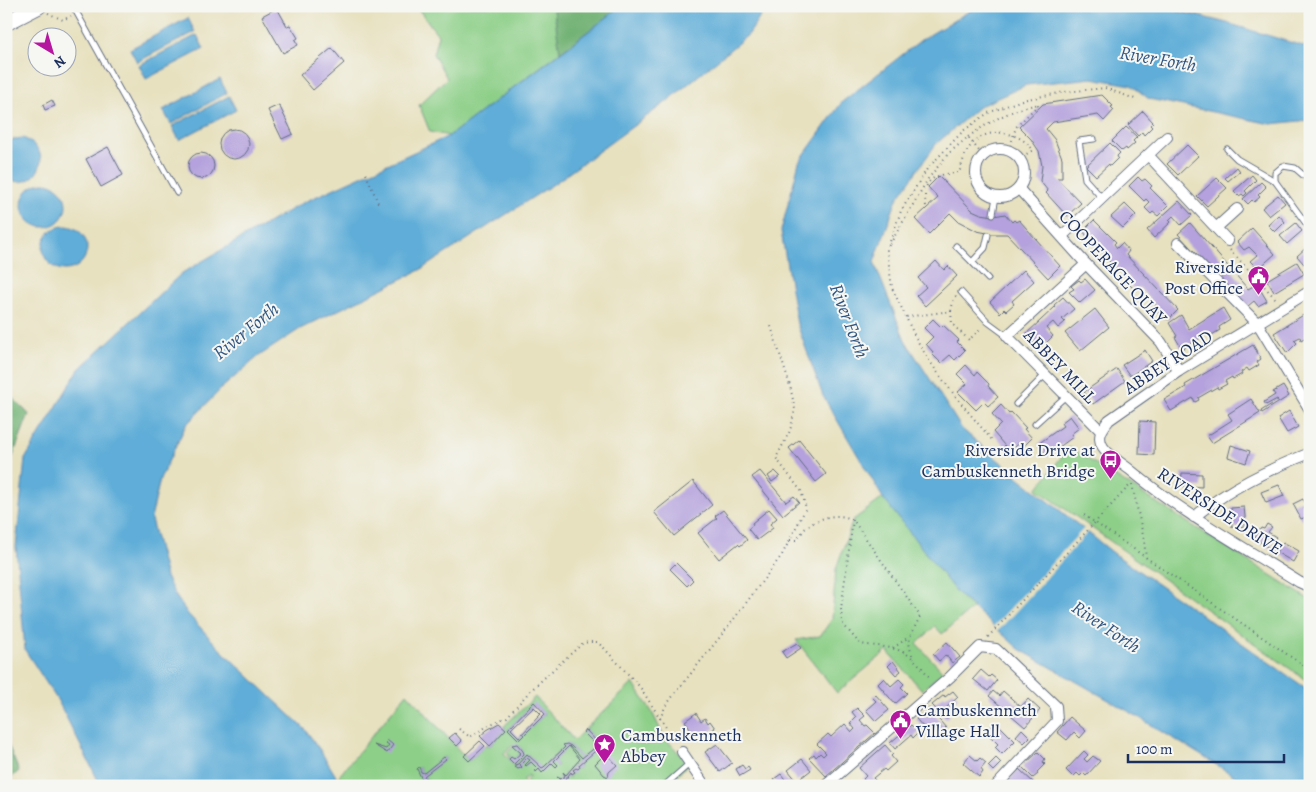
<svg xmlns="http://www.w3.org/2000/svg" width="1316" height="792" font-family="Alegreya,serif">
	<rect width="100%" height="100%" fill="#f6f6f2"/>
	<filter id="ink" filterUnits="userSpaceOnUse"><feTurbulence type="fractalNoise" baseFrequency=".02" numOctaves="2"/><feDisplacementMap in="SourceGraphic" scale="10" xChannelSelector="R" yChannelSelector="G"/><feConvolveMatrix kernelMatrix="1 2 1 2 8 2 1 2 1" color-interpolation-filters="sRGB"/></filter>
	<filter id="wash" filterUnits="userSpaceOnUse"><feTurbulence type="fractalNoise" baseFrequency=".0096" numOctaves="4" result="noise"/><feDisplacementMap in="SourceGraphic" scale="20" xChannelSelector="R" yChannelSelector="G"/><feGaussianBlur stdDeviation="1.12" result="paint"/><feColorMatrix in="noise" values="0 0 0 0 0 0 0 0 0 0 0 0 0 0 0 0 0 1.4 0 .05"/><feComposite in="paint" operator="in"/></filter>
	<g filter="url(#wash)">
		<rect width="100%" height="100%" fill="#e7e1bf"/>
		<g fill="#8dcf88" stroke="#547f73" fill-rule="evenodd">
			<path d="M416 6H557L554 10 560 52 449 136 430 132 419 105 447 78 433 54 438 35Z"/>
			<path d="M1069 447 1310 600V683L1037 489Z"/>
			<path d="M883 498 956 592 973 608 942 634 935 626 917 644 943 672 922 690 887 651 837 693 796 640 820 636 832 619 836 569 853 520Z"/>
			<path d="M633 683 652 712 664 737 689 764 665 786H560L566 777 569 778 571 772 572 774 574 772 573 770 576 768 578 769 580 767 579 765 601 746 586 730 584 732 597 746 582 758 571 746 567 744 564 745 565 747 542 768 527 754 515 765 514 763 523 751 517 744 513 745 504 753 508 758 510 756 507 753 514 746 521 753 514 759 511 757 509 759 515 767 521 768 520 765 527 758 530 760 526 764 531 762 537 768 536 771 539 769 542 772 552 763 556 767 558 765 554 761 569 746 580 759 565 774V776L559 779 556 785H555L556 786H528L529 783 526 780 529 777V775L523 780 524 782 527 783 525 786H431L424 776 446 759 444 757 424 773 421 772 419 767 417 769 425 786H346L339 776 407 693 469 761 487 744 490 746 506 729 504 726 535 697 574 740ZM534 703 545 714 519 740 508 729Z"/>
		</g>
		<g fill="#72b274" stroke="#467069">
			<path d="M557 6H618L610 15 560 52 554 10Z"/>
			<path d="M6 392 29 414 6 474Z"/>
			<path d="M6 740 19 771 6 782Z"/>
		</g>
		<g fill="#5eadd8" stroke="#3c6e9b">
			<path d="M618 6H767L749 34 665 103 555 183 420 270 300 329 259 356 223 387 186 425 160 479 151 519 166 577 175 595 188 614 220 649 305 729 320 750 342 786H101L58 701 25 650 16 547 25 459 79 369 182 273 302 203 449 136 610 15Z"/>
			<path d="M978 6H1158L1227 23 1306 47 1310 46V120L1271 124 1149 99 1131 85 1092 78 1026 85 980 106 936 144 897 199 874 262 905 340 962 429 1017 476 1116 555 1310 691V786H1251L1135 715 1019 649 956 592 883 498 823 396 797 324 781 231 799 162 842 102 921 40Z"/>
			<path d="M188 18 195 32 137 62 130 49Z"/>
			<path d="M197 35 204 49 146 79 139 65Z"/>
			<path d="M220 79 227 93 171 124 163 110Z"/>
			<path d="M229 96 236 110 179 140 172 126Z"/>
			<path d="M23 138C60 153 32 196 6 177V143L15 139Z"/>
			<circle cx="44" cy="205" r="22"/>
			<circle cx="65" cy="248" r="22"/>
		</g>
		<path fill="#e7e1bf" d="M1085 527 1089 531 997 632 992 628Z"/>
		<g id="blocks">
			<g fill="#b4a1dd" fill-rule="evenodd">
				<path d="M277 8 287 26 290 25 298 38 295 40 298 45 283 53 262 16Z"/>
				<path d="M332 48 344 63 313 90 300 75Z"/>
				<path d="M1102 95 1113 106 1111 107 1114 110 1104 121 1098 115 1053 122 1046 129 1055 140 1062 158V178H1057L1081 203 1067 216 1046 193 1048 191 1040 181 1042 166 1039 151 1031 139 1019 127 1043 104Z"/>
				<path d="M52 100 55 106 45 110 43 105Z"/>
				<path d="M279 105 293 134 282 139 268 110Z"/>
				<path d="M1143 111 1153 122 1150 125 1152 127 1144 135 1142 132 1138 136 1128 125Z"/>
				<path d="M1126 127 1137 137 1133 141 1135 143 1127 150 1126 148 1122 151 1112 141Z"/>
				<circle cx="234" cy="144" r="15"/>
				<path d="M1110 143 1120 153 1117 156 1118 158 1110 166 1109 164 1096 176 1086 166Z"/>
				<path d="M1187 145 1198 156 1178 175 1167 164Z"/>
				<path d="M108 147 123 175 101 187 86 159Z"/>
				<circle cx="201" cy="166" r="13"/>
				<path d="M1237 167 1240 171 1228 181 1225 178Z"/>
				<path d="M1252 175 1256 180 1245 191 1247 193 1244 196 1242 194 1239 196 1234 191Z"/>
				<path d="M939 176 972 210 981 214 994 216 1005 214 1012 222 1014 220 1016 222 1019 220 1060 266 1048 278 1007 234H992L977 231 958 221 950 213 929 234 915 219 938 198 928 187Z"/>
				<path d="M1138 177 1142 181 1145 179 1152 186 1150 188 1168 206 1158 216 1153 212 1151 214 1145 208 1150 203 1146 199 1144 201 1129 186Z"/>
				<path d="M1217 178 1227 188 1207 206 1197 196Z"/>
				<path d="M1261 182 1266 187 1258 195 1260 197 1254 202 1252 200 1248 204 1243 199Z"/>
				<path d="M1278 195 1285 203 1269 216 1262 208Z"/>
				<path d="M1179 201 1192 215 1181 225 1173 216 1169 220 1171 222 1154 238 1147 230Z"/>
				<path d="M1125 204 1136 215 1123 228 1111 217Z"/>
				<path d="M1279 215 1285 222 1275 232 1268 225Z"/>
				<path d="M1094 220 1116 242 1114 244 1117 248 1122 243 1129 251 1126 255 1178 310 1168 320 1166 317 1163 319 1156 310 1158 308 1139 287 1136 291 1128 283 1131 280 1121 270 1119 271 1103 255 1105 253 1097 244 1095 247 1086 237 1087 236 1083 231Z"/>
				<path d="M1190 223 1248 289 1257 284 1267 301 1258 306 1254 301 1248 306 1246 307 1243 305 1178 234Z"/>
				<path d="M1296 223 1302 231 1287 244 1280 236Z"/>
				<path d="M1252 228 1275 254 1258 269 1250 261 1257 255 1249 247 1244 250 1237 242Z"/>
				<path d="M1308 246 1310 248V258L1304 264 1297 256Z"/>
				<path d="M936 261 944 270 948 266 957 276 925 306 916 296 926 287 918 278Z"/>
				<path d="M1297 262 1304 274 1274 292 1267 280Z"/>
				<path d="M1024 270 1034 281 1012 301 1014 304 1006 311 1004 309 1000 313 990 302Z"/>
				<path d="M1085 279 1095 290 1080 303 1069 292 1074 289 1071 286 1079 280 1081 282Z"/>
				<path d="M1063 297 1074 309 1062 319 1065 322 1058 328 1053 322 1046 328 1053 336 1045 344 1041 340 1035 345 1026 334 1055 307 1054 305Z"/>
				<path d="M1223 308 1230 320 1219 327 1220 330 1210 336 1208 333 1182 349 1175 337 1177 336 1169 323 1181 315 1189 329Z"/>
				<path d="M1095 309 1109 327 1080 351 1065 333Z"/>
				<path d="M1310 311V331L1307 332 1309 335 1301 340 1300 337 1294 340 1297 343 1287 353 1274 333Z"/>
				<path d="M933 319 941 327 943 325 959 340 957 342 965 350 955 360 950 355 941 363 932 354 933 352 926 344 933 337 924 328Z"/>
				<path d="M1253 345 1261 359 1257 362 1259 365 1249 371 1247 368 1241 372 1242 374 1233 379 1232 377 1225 381 1227 384 1218 389 1217 387 1198 398 1199 400 1195 402 1193 398 1171 411 1164 400 1186 387 1185 385Z"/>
				<path d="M1145 350 1152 361 1130 376 1122 365Z"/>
				<path d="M966 365 975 375 977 372 989 384 988 386 998 397 988 406 984 402 976 410 958 392 967 384 957 374Z"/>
				<path d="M1117 369 1125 381 1093 404 1084 392Z"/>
				<path d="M1283 386 1289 396 1262 413 1261 411 1278 400 1277 399 1266 405 1264 402 1275 395 1273 392Z"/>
				<path d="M1251 399 1260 413 1212 443 1207 436 1232 420 1228 414Z"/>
				<path d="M1001 405 1009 414 1011 412 1026 428 1024 429 1032 438 1023 447 1019 443 1010 452 993 432 1001 424 992 414Z"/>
				<path d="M1289 411 1298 427 1287 433 1278 418Z"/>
				<path d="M1070 416 1079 428 1071 434 1073 437 1047 456 1038 444 1063 426 1061 423Z"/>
				<path d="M1140 421 1155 422 1154 455 1139 454Z"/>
				<path d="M799 440 826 474 816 482 789 448Z"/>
				<path d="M1231 445 1250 451 1246 463 1228 457Z"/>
				<path d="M760 471 786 502 794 496 799 502 783 515 752 477Z"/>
				<path d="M775 471 780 476 772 482 768 476Z"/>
				<path d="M1182 473 1202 474V487L1181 486Z"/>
				<path d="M693 481 712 505 674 536 654 512Z"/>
				<path d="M1279 485 1284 496 1266 503 1261 492Z"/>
				<path d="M1303 499 1307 506 1304 508 1307 513 1305 514 1306 517 1301 519 1293 504Z"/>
				<path d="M1244 507 1246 526 1232 527 1231 508Z"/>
				<path d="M769 509 777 518 770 524 773 528 757 540 748 529 753 525 752 523Z"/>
				<path d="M723 510 747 540 740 546 738 544 719 559 698 533 717 518 715 516Z"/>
				<path d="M1267 524 1272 527 1268 532 1276 537 1269 548 1254 538 1261 528 1264 529Z"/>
				<path d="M1283 542 1299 551 1293 562 1276 552Z"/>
				<path d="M676 563 693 580 687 586 670 569Z"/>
				<path d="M947 642 960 657 952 663 946 655 939 661 933 654Z"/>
				<path d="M797 643 801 648 786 658 782 652Z"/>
				<path d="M893 661 901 671 896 675 888 666Z"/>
				<path d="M981 670 989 677 991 675 997 680 988 691 973 679Z"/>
				<path d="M884 678 891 686 899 679 904 684 901 687 907 693 895 704 878 684Z"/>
				<path d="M953 691 958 697 945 709 950 715 946 719 932 705 944 695 945 697Z"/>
				<path d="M993 691 999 696 1003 691 1021 707 1028 699 1040 710 1025 727 989 696Z"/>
				<path d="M875 694 889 710 876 721 866 710 876 701 872 697Z"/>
				<path d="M534 702 545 714 519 740 508 729ZM534 707 541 714 519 737 511 729Z"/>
				<path d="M857 708 865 716 860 720 865 726 867 725 875 733 826 776 809 758 814 754 816 757 820 753 823 756 826 753 817 744 828 734 831 737 845 724 852 732 855 729 850 723 856 717 852 712Z"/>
				<path d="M929 708 946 728 939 735 931 726 926 730 916 719Z"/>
				<path d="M696 713 701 721 705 718 708 723 710 721 715 728 706 734 708 736 704 739 702 736 698 739 685 721Z"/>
				<path d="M1070 717 1086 731 1080 738 1074 732 1067 740 1057 732Z"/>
				<path d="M996 722 1015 741 1002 754 995 747 998 744 986 732Z"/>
				<path d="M499 723 506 729 490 746 480 736 487 730Z"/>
				<path d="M911 725 916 730 918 728 920 731 913 738 911 735 895 749 890 743Z"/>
				<path d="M1022 729 1030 737 1024 743 1016 736Z"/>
				<path d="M586 730 601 746 579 765 580 767 578 769 576 768 573 770 575 772 572 774 571 772 568 776 569 777H566L564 782 558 786H555L560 780 557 777 561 779 565 776 563 772 566 775 580 759 569 746 554 761 558 765 556 767 552 763 542 773 539 769 536 772 535 770 537 768 531 762 526 766 525 765 530 760 527 758 520 765 522 767 521 768 518 769 515 767V765L518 764 527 754 542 768 544 767 565 747 563 745 567 744 571 746 582 758 597 746 583 732Z"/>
				<path d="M455 733 462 741 457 746 449 738Z"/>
				<path d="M387 740 393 745 387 753 374 745 386 749 389 745 386 743Z"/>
				<path d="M480 741 485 746 469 761 464 756Z"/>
				<path d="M517 744 523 751 524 754 514 764 509 759 511 757 514 759 521 753 512 745Z"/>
				<path d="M717 744 732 763 720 772 705 752Z"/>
				<path d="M885 745 893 754 891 756 896 762 886 771 884 769 873 778 879 784 877 786H869L863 779 866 776 859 768Z"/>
				<path d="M1084 751 1088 755 1084 759 1087 762 1093 756 1100 761 1086 776 1083 773 1080 776 1077 773 1073 777 1066 770Z"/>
				<path d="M1038 752 1045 759 1043 762 1045 764 1037 772 1038 774 1033 778 1022 767Z"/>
				<path d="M606 753 617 765 609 772 608 777 604 775 595 764Z"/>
				<path d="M970 755 977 761 980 758 986 763 981 769 983 772 979 777 963 763Z"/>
				<path d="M444 757 446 759 424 776 430 786H425L417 769 419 767 421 772 424 773Z"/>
				<path d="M996 758 1001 763 993 771 988 766Z"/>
				<path d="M802 759 811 770 797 781 788 770Z"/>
				<path d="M742 765 745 769 748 767 750 770 740 776 736 769Z"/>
				<path d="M1019 769 1034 783 1032 786H1004Z"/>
				<path d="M781 774 787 782 789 781 793 786H779L774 779Z"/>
			</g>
		</g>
	</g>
	<g filter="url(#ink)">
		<use href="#blocks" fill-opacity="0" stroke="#626d80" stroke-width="1"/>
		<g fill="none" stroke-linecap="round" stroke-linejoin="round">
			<defs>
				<g id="lane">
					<path d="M73 6 177 193"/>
					<path d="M1094 139 1079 141 1085 179 1102 198"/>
					<path d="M1227 149 1237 159 1275 181 1310 229"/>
					<path d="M1275 181V173L1283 166 1295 168 1310 181"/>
					<path d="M993 214 996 197"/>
					<path d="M956 246 972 262 985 248 988 235"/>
					<path d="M972 262 988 279"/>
					<path d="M961 292 988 322 1007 336"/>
					<path d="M1016 404 1045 375"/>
					<path d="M1035 424 1066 396"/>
					<path d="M664 786 689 764"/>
				</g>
				<g id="street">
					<circle cx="1000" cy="173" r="24"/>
					<path d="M1148 155 1216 228 1237 209"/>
					<path d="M1019 189 1086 264 1161 342 1179 371"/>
					<path d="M1216 228 1228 241"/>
					<path d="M1062 236 1167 137"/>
					<path d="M1178 243 1258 324 1310 410"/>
					<path d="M1086 264 1007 336 1101 431"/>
					<path d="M1310 291 1179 371 1109 420C1103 428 1096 436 1103 447 1108 455 1121 463 1129 469 1182 513 1242 546 1299 582L1310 587"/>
					<path d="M1194 517C1230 488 1267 470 1310 453"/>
					<path d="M682 752 705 786"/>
					<path d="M825 786 950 677 980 647 996 649 1056 706 1057 721 996 786"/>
				</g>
				<path id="secondary" d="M6 23 39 6"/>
			</defs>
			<use href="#lane" stroke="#626d80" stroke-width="7"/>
			<use href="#street" stroke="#626d80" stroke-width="12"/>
			<use href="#secondary" stroke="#626d80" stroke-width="17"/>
			<g stroke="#626d80" stroke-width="2" stroke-dasharray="1 4" stroke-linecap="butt">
				<path d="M48 13 63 20 71 16"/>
				<path d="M968 137C992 120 1010 110 1039 104L1016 127 1009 150"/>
				<path d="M366 174 379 205"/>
				<path d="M926 206C921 178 935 174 959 173 962 165 964 155 969 148 984 125 1019 130 1033 150L1020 158"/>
				<path d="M890 244 928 179 948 154 968 137 983 156"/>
				<path d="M1230 250 1276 299"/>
				<path d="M956 296 954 298 951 311 906 317C925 363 960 402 992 440"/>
				<path d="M951 311 952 324 969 340 982 327"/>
				<path d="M906 317 892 288 887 250 901 211 927 169 963 131 988 113 1022 100 1065 92 1105 88 1135 99"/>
				<path d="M1132 484 1144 540 1146 558"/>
				<path d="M1084 515 1310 670"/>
				<path d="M853 520 841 609 842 623 860 644C873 646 891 646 903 652 915 658 923 669 931 679"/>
				<path d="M790 540H796C800 537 802 531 806 528 818 517 839 512 853 520L920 616C912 635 904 638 914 659"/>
				<path d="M988 637 1131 484"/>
				<path d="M893 648 909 637"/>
				<path d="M660 719 665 707 673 696 731 623 782 555 806 508 801 491 776 458 790 431 795 409 790 386 770 323"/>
				<path d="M459 729 470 737 491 724 507 717 529 692 556 667 583 643 590 642H597L604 648 640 687 676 743"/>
			</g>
			<use href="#lane" stroke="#fff" stroke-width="5"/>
			<use href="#street" stroke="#fff" stroke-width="10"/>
			<use href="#secondary" stroke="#fff" stroke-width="15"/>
		</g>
	</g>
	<defs>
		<symbol id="civic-pin" viewBox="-11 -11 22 30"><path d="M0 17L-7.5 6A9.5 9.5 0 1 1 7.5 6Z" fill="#b5179e" stroke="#f6f6f2"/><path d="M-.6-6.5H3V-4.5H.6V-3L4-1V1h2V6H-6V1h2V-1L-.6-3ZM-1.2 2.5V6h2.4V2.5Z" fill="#fff"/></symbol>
		<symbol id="bus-pin" viewBox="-11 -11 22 30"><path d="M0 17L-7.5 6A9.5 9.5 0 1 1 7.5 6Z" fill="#b5179e" stroke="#f6f6f2"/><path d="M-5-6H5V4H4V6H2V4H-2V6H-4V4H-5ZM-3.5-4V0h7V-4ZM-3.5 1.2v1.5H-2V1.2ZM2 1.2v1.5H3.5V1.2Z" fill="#fff"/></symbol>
		<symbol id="sight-pin" viewBox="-11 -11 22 30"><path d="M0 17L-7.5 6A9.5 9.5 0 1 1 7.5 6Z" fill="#b5179e" stroke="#f6f6f2"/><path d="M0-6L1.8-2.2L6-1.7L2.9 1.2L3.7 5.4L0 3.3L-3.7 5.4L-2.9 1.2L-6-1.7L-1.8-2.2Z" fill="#fff"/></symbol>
	</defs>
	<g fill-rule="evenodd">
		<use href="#civic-pin" x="1246" y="264" width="25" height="34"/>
		<use href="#bus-pin" x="1098" y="448" width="25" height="34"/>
		<use href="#civic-pin" x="888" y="708" width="25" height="34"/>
		<use href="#sight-pin" x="592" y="732" width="25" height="34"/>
	</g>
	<g text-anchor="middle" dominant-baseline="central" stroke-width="4" stroke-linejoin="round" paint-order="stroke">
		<g font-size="18" fill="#1b2f5e" stroke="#f6f6f2">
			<text transform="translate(1113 267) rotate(47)">COOPERAGE QUAY</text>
			<text transform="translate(1168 362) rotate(-33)">ABBEY ROAD</text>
			<text transform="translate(1060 366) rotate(46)">ABBEY MILL</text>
			<text transform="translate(1220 511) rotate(33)">RIVERSIDE DRIVE</text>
		</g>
		<g font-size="18" fill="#1b2f5e" stroke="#f6f6f2" text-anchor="end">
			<text x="1243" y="267">Riverside<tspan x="1243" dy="21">Post Office</tspan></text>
			<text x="1095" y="450">Riverside Drive at<tspan x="1095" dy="21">Cambuskenneth Bridge</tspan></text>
			<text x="916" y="710" text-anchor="start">Cambuskenneth<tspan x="916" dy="21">Village Hall</tspan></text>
			<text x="621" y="735" text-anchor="start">Cambuskenneth<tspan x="621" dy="21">Abbey</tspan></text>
		</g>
		<g font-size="19" font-style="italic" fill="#2f5583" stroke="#f6f6f2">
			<text transform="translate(1158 59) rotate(10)">River Forth</text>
			<text transform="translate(849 321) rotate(69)">River Forth</text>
			<text transform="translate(246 331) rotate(-39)">River Forth</text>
			<text transform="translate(1106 627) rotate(34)">River Forth</text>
		</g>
	</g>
	<rect width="1316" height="792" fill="none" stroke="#f6f6f2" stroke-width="25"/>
	<g transform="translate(52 52) rotate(142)"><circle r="24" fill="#f6f6f2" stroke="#9ea6b7"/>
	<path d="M0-4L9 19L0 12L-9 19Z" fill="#b5179e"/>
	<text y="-8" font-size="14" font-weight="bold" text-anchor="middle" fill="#1b2f5e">N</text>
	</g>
	<path d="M1128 754v8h156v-8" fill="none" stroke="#1b2f5e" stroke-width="2.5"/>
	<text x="1136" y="754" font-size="15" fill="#1b2f5e" stroke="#f6f6f2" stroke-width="4" paint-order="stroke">100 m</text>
</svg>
